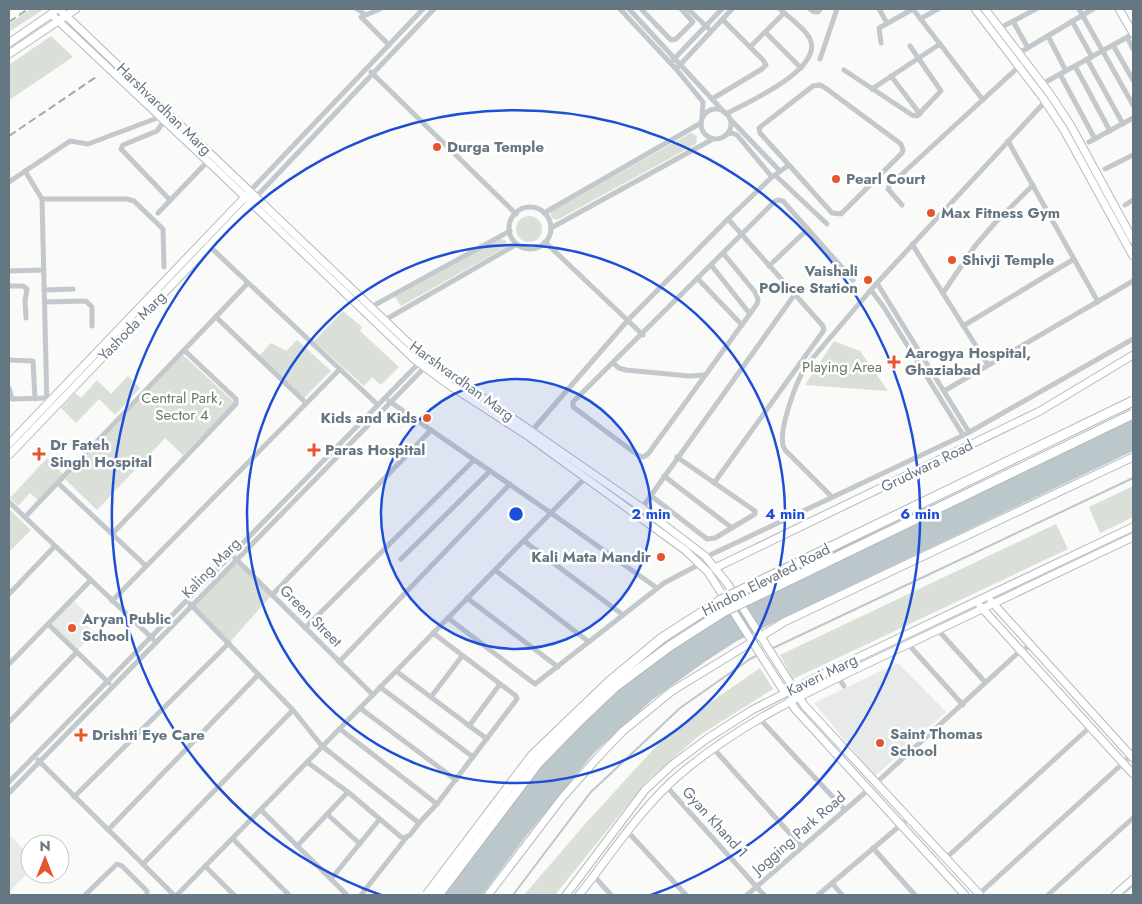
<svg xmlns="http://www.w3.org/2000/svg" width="1142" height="904" font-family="Jost,sans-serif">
	<rect width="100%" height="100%" fill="#fafaf8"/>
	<g fill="#e8e9e9">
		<path d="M74 601 89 616 84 622 94 632 78 650 51 625Z"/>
		<path d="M898 663 946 712 875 776 814 703Z"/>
		<path d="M9 834 30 856V871L9 892Z"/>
	</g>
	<g fill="#dadfd7">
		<path d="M31 9H44L9 32V24Z"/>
		<path d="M51 36 73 57 9 100V65Z"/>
		<path d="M691 133 697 136 696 144 557 220 552 218 550 212Z"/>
		<circle cx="529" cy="229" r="13"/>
		<path d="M499 239 506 240V247L401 306 395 297Z"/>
		<path d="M343 311 362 327 360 331 399 367 381 385 372 377 364 386 314 341Z"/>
		<path d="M297 340 331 371 303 399 258 357 271 343 286 351Z"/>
		<path d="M834 341 860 351 888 391 805 385Z"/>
		<path d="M183 355 235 403 183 455 165 438 97 510 65 479Z"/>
		<path d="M128 376 140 388 115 415 99 399 76 423 61 408 75 393 81 398 97 380 111 394Z"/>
		<path d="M47 458 63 474 38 500 30 493 18 506 10 498Z"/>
		<path d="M1133 486V517L1100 533 1089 507Z"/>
		<path d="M9 509 31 530 9 552Z"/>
		<path d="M1056 524 1068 549 793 679 780 655Z"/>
		<path d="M236 560 272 595 229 643 192 606Z"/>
		<path d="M760 668 773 689 700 735 647 781 555 895H524L585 824 660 742 708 704Z"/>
	</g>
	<path fill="#bbc7cb" d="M1133 410V451L802 609 737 641 706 661 652 700 594 753 527 835 482 895H436L514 786 608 690 706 615 800 567Z"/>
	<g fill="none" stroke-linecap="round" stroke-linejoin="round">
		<g stroke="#bbc7cb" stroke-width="2">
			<path d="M771 649 1133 478"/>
			<path d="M513 895 590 793 680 708 750 659 758 655"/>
		</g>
		<defs>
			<g id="secondary">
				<path d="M59 9 420 354 642 508 705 556 727 583 794 689"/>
				<path d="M975 9 1043 98 1064 130 1133 256"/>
				<path d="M985 9 1050 94 1071 126 1133 240"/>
				<path d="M1119 9 1133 33"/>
				<path d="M51 14 217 170 414 359 446 383 528 436 685 550 708 572 785 693"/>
				<path d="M9 43 54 12"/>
				<path d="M9 54 76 9"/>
				<path d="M9 444 247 195"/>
				<path d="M9 455 254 199"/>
				<path d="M715 568 1040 411 1133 355"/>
				<path d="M991 601 1133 758"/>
				<path d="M980 606 1133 774"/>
				<path d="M760 637 784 622 1133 457"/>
				<path d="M799 697 804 705 980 895"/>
				<path d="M790 701 795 709 965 895"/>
				<path d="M488 895 562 798 599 756 623 731 672 691 752 642"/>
				<path d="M566 895 645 790 672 765 708 738 752 710 819 676 1133 527"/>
				<path d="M579 895C610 856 640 809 678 776 746 718 821 686 900 648 978 611 1056 574 1133 537"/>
				<path d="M1115 895 1133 879"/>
				<path d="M1129 895 1133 891"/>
			</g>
		</defs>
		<use href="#secondary" stroke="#b3babf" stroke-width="9"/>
		<g stroke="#c3c8cc" stroke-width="5">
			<path d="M357 9 366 15 380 9"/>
			<path d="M620 9 676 69 703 102 702 118"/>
			<path d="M629 9 724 112"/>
			<path d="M641 9 671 40 676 39 693 22 681 9"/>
			<path d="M688 9 708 28"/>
			<path d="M810 9 814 12H818L820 9"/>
			<path d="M879 9 887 23"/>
			<path d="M913 9 983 100"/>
			<path d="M1079 9 1133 105"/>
			<path d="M361 17 389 45"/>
			<path d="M920 19 938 9"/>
			<path d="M1013 21 1028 48"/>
			<path d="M1072 21 1092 57"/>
			<path d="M1000 28 1036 9"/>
			<path d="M765 32 801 68"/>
			<path d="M1048 36 1066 71"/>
			<path d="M1127 37 1133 49"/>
			<path d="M881 43 879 28 913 9"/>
			<path d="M1113 45 1133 80"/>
			<path d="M750 47 784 13"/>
			<path d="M1019 53 1093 9"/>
			<path d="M820 59 837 9"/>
			<path d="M1087 59 1123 124"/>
			<path d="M672 61 722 9"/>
			<path d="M1075 66 1110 131"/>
			<path d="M678 67 732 9"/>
			<path d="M844 70 912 115 917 116 941 91 910 46"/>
			<path d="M371 72 516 214"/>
			<path d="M1060 74 1095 139"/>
			<path d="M891 76 920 114"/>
			<path d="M1042 84 1133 34"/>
			<path d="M872 89 940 44"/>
			<path d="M712 99 762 69 766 65 763 60 723 20"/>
			<circle cx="716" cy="124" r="15"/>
			<path d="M726 114C746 103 824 69 810 39 806 29 788 17 780 9"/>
			<path d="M730 119 780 171"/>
			<path d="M164 121 157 131 123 145 121 149 170 200"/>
			<path d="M727 134 732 133 737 135 772 177"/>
			<path d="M1008 141 1098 302"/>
			<path d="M1089 142 1133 118"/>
			<path d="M1105 169 1133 155"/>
			<path d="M25 171 42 199 47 406"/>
			<path d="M775 175 827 224"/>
			<path d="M9 182 70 141 88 144 160 117"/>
			<path d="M250 191 423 9"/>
			<path d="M256 197 434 9"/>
			<path d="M42 199H127L134 201 163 229 164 267"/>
			<path d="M902 205 888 189 889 186 1025 61"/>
			<path d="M1125 205 1133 200"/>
			<circle cx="530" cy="228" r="21"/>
			<path d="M158 213 208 161"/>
			<path d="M544 213 701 123"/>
			<path d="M551 228 713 139"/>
			<path d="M545 242 643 335"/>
			<path d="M207 244 378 405"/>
			<path d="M912 244 988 365"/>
			<path d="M723 253 755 292 758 299 757 304 648 454 643 457 639 456 576 409 573 407V402L775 201 778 200 783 201 853 280"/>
			<path d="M711 265 750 314"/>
			<path d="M769 266 808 229"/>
			<path d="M9 271 44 270"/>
			<path d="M698 279 742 325"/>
			<path d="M9 286H23L27 289 25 300 26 318"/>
			<path d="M44 290 73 289"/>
			<path d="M871 290 883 306 963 435"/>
			<path d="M943 293 975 246 994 224 1033 185"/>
			<path d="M45 302 86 301 92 307V326"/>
			<path d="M371 307 510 231"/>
			<path d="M216 317 306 403"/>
			<path d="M385 320 517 244"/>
			<path d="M963 326 1074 259"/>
			<path d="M9 360 33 361 35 399"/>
			<path d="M613 363 619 368 626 370 689 376 705 375"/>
			<path d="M9 388 12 399 46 398"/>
			<path d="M944 391 1133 281"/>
			<path d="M389 401 551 513 657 588"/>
			<path d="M969 432 877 283 1041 106 1047 101"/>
			<path d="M530 433 628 320 728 219 772 177 789 165 760 133 759 128 813 86 820 85 824 87 901 144 903 150 902 153 841 214 832 213 789 165"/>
			<path d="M664 476 732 528"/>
			<path d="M58 483 146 566"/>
			<path d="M714 483 824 330 823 326 728 219"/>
			<path d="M650 495 707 539 715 538 755 514V511L677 457"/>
			<path d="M832 497 785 450C775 436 797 380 806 366L875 285"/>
			<path d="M9 502 153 639"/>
			<path d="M642 508 795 294"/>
			<path d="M25 517 248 283"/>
			<path d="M112 534 236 404V399L184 350"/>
			<path d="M524 541 623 615"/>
			<path d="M706 557 966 434 1133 339"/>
			<path d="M235 558 373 695"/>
			<path d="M401 559 490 471"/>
			<path d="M495 570 589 642"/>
			<path d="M9 594 55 546"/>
			<path d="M272 595 431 430"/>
			<path d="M467 598 558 667"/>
			<path d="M112 601 340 369"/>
			<path d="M190 604 293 710 322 746 419 823"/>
			<path d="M448 618 535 684 664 583 700 564"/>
			<path d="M48 624 109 683"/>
			<path d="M305 628 474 460"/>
			<path d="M938 630 985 682"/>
			<path d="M908 644 963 705"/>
			<path d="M339 662 510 484"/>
			<path d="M9 664 91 580"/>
			<path d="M396 671 487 739"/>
			<path d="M838 677 844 686"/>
			<path d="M380 687 473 757"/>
			<path d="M431 697 462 656"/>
			<path d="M360 708 456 780"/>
			<path d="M759 718 845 810"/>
			<path d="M9 722 77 652"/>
			<path d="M469 726 500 684"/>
			<path d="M340 729 437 804"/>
			<path d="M713 748 802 847"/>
			<path d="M38 760 174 895"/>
			<path d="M307 762 348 792 401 837 404 838 410 835 419 823 437 804 517 699 516 696 433 633"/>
			<path d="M9 782 421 361"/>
			<path d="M876 783 1020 651 1031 646"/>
			<path d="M667 787 764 895"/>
			<path d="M9 793 426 366"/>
			<path d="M74 797 229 643"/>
			<path d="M261 810 347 895"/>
			<path d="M327 814 360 844"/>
			<path d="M108 830 258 675"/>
			<path d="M628 832 686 895"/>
			<path d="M233 839 289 895"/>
			<path d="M297 846 348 792"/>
			<path d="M873 848 915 895"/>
			<path d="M946 858 1090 727"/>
			<path d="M143 864 293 710"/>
			<path d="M205 866 234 895"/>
			<path d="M594 876 611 895"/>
			<path d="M331 879 379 820"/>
			<path d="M832 883 842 895"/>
			<path d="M979 894 1131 756"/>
			<path d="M85 895 117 864 122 866 147 891V895"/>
			<path d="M177 895 585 478"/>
			<path d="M361 895 406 838"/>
			<path d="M747 895 868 790"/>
			<path d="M818 895 909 818"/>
			<path d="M1048 895 1133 818"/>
		</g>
		<use href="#secondary" stroke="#fff" stroke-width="7"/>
		<g stroke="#a2aab0" stroke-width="2" stroke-dasharray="8 4" stroke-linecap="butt">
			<path d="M9 22 28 9"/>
			<path d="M9 136 96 77"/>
		</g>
		<defs>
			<g id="highway-bridge">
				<path d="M427 895 532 756 609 682 662 638 721 600 1133 401"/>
				<path d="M438 895 538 763 578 722 615 687 670 646 723 612 1133 414"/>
			</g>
		</defs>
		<use href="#highway-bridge" stroke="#b4b9bd" stroke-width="11" stroke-linecap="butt"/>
		<use href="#highway-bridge" stroke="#fff" stroke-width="9"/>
	</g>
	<circle cx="516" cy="514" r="135" fill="#1d4ed8" fill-opacity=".12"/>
	<g fill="none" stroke="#1d4ed8" stroke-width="2.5">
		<circle cx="516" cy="514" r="135"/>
		<circle cx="516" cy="514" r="269"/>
		<path d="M381 895A404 404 0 1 1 651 895"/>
	</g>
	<g fill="#e4572e" stroke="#fff" stroke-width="2">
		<circle cx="437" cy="147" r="5"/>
		<circle cx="836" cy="179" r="5"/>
		<circle cx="931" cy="213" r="5"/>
		<circle cx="952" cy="260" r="5"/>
		<circle cx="868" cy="280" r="5"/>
		<path d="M891.5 354.5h5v5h5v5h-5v5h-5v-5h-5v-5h5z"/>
		<circle cx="427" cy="418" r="5"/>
		<path d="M311.5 442.5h5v5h5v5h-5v5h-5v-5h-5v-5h5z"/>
		<path d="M36.5 446.5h5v5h5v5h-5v5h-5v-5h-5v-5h5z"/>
		<circle cx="661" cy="557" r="5"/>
		<circle cx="72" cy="628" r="5"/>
		<path d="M78.5 727.5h5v5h5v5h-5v5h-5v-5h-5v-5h5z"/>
		<circle cx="880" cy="743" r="5"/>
	</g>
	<g text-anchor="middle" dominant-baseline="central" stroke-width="5" stroke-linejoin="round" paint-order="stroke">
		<g font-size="15" fill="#657683" stroke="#fff">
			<text transform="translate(164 109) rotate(44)">Harshvardhan Marg</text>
			<text transform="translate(132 326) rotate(-46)">Yashoda Marg</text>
			<text transform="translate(462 381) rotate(36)">Harshvardhan Marg</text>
			<text transform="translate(927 466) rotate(-26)">Grudwara Road</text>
			<text transform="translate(211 568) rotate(-46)">Kaling Marg</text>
			<text transform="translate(766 580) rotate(-27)">Hindon Elevated Road</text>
			<text transform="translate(311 616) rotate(45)">Green Street</text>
			<text transform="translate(822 675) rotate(-26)">Kaveri Marg</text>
			<text transform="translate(715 822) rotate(48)">Gyan Khand 1</text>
			<text transform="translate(799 833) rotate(-41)">Jogging Park Road</text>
		</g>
		<g font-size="15" font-weight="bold" fill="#657683" stroke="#fff" text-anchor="start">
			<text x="447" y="147">Durga Temple</text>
			<text x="846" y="179">Pearl Court</text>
			<text x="941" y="213">Max Fitness Gym</text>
			<text x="962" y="260">Shivji Temple</text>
			<text x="858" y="271" text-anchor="end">Vaishali<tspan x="858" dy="17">POlice Station</tspan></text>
			<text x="905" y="353">Aarogya Hospital,<tspan x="905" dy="17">Ghaziabad</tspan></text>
			<text x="417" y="418" text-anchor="end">Kids and Kids</text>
			<text x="50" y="445">Dr Fateh<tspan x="50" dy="17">Singh Hospital</tspan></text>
			<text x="325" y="450">Paras Hospital</text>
			<text x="651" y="557" text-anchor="end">Kali Mata Mandir</text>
			<text x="82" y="619">Aryan Public<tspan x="82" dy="17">School</tspan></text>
			<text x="890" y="734">Saint Thomas<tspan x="890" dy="17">School</tspan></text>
			<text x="92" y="735">Drishti Eye Care</text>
		</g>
		<g font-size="15" fill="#687a64" stroke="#fff">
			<text x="842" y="367">Playing Area</text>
			<text x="182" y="398">Central Park,<tspan x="182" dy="17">Sector 4</tspan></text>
		</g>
	</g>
	<circle cx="516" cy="514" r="8" fill="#1d4ed8" stroke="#fff" stroke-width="2.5"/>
	<g font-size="15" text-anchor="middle" font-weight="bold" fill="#1d4ed8" stroke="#fff" stroke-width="5" stroke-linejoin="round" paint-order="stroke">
		<text x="651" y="519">2 min</text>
		<text x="785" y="519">4 min</text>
		<text x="920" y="519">6 min</text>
	</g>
	<rect width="1142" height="904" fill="none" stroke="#657683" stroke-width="20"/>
	<g transform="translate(45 859)"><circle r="24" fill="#ffffff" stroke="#c1c8cd"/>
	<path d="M0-4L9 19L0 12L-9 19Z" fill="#e4572e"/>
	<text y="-8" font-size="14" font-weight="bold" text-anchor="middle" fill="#657683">N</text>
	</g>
</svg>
